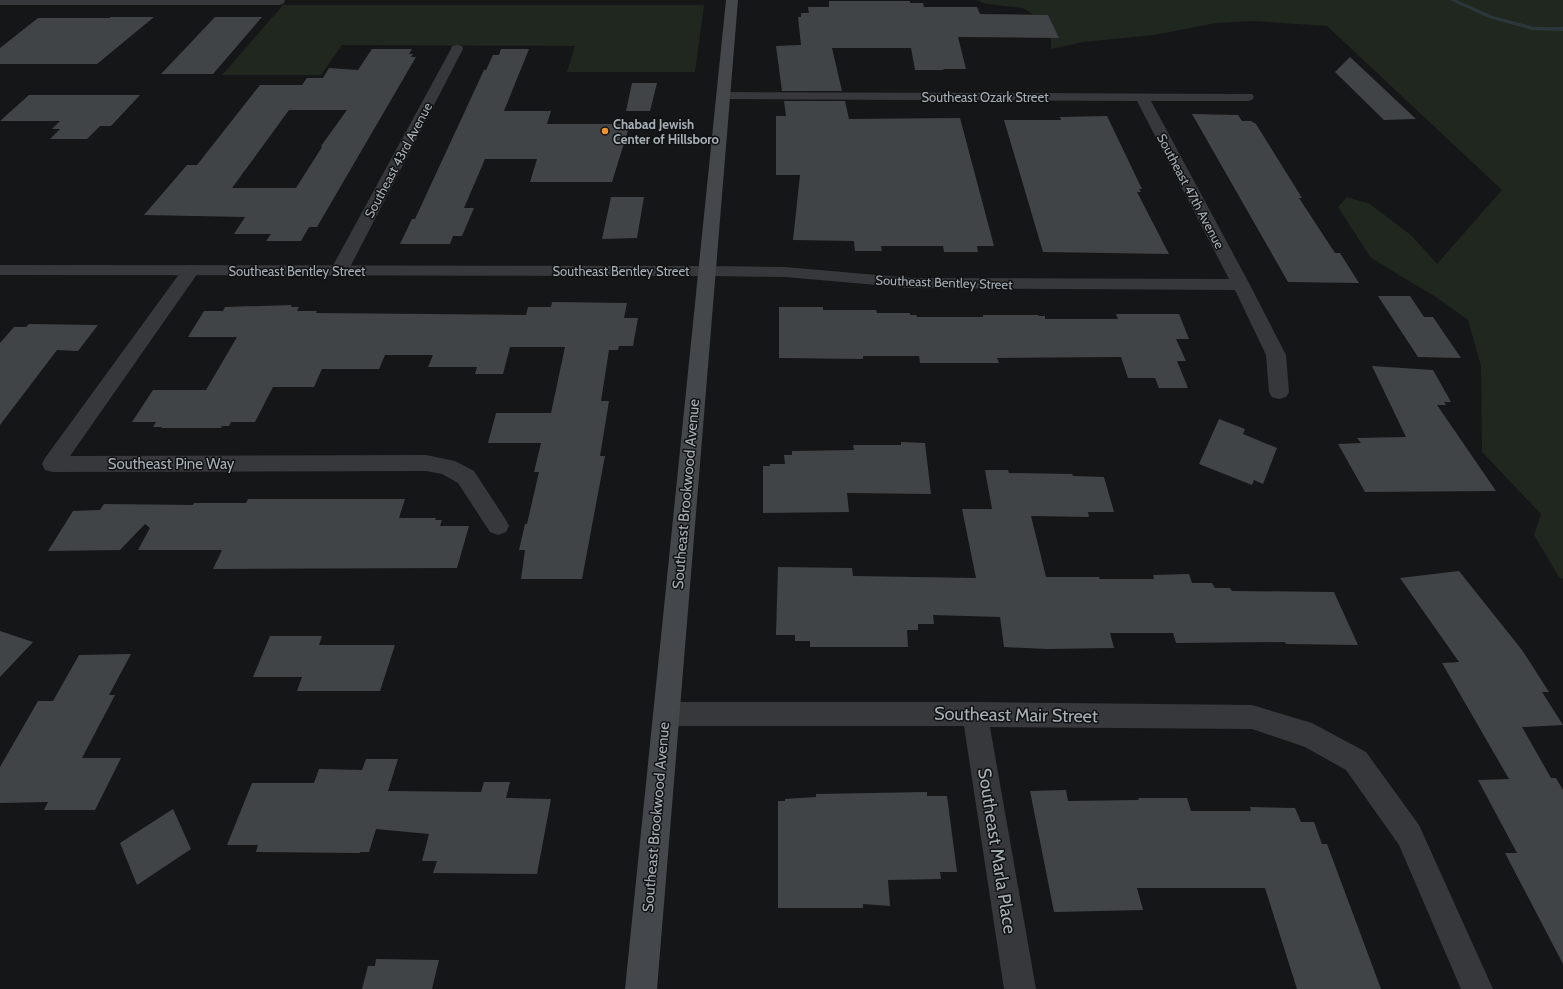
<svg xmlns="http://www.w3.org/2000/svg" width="1563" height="989" font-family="Cabin,sans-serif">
	<rect width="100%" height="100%" fill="#151617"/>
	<g fill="#1f271f">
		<path d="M976 0H1563V579L1559 577 1534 535 1541 514 1482 452 1481 366 1468 320 1439 299 1371 258 1338 207 1347 197 1370 204 1412 236 1437 264 1502 190 1327 26 1252 21 1216 23 1154 35 1083 42 1051 49V26L1023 8 987 4Z"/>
		<path d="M283 5H704L695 72H567L575 46 342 45 321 75H222Z"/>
	</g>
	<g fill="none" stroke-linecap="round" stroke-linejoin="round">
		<path fill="#2b373b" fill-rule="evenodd" d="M1450 0H1456L1493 16 1534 27H1563V31L1532 30 1489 18Z"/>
	</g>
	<g fill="#414447" fill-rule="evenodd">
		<path d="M829 1H910V3H923L924 7H977L980 14 1048 15 1059 38 958 37 966 69H943L944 70H915L911 48H832L842 91H782L776 46 801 45 798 17H801V13H809L808 7H829Z"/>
		<path d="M111 17H154L97 64H0V48L38 18H109Z"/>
		<path d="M215 17H262L213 74H161Z"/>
		<path d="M372 49H412L409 54H413L411 57H416L317 227H309L301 241H266L271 234H234L245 217 144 215 187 165H197L260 85H302L307 78H323L329 68 358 70ZM289 110H347L321 146 322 147 296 188H232Z"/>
		<path d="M501 49H529L504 111H551L547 124H630L612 182H530L537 159H485L464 208H474L462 236H453L450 244H400L412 219H415L484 70H486L493 55H499Z"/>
		<path d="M1350 57 1416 119 1384 120 1335 72Z"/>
		<path d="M632 83H657L650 111H626Z"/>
		<path d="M29 95H140L111 126H100L87 139H50L60 129H52L60 121H0Z"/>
		<path d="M784 101H845L849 119 960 118 994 246H977L978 252H944L943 246H881L882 251H855L854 241 793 240 800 175H776V116H786Z"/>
		<path d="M1192 114 1238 115 1242 121H1251L1256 124 1302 198H1299L1335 253H1340L1359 283 1288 282Z"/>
		<path d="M1107 116 1142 189H1139L1141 192H1137L1169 254 1043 252 1004 120H1061L1060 117Z"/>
		<path d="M611 197H644L637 238 602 239Z"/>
		<path d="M1378 296H1410L1424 317H1433L1461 358 1418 357Z"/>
		<path d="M552 302 627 303 624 318H638L633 346H619L618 350H609L601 401H609L600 456H605L582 579H521L525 550H519L525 524H527L539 472H534L541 443H488L496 413H551L565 347H510L503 374H475L477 367H428L433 355H385L379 369H322L314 387H273L255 422H231L229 426H222L221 428H161L162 427H153L156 422H132L153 390H206L237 337H188L204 311H223L225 307 292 305 291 307H299L297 311H317L316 313 526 315 528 307H551Z"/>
		<path d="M779 307H823V310H876L877 313H910V315H916L917 317H983V315H1038L1039 316H1045V319H1118L1116 314H1179L1189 339H1176L1186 361H1177L1188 388H1159L1155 378H1128L1121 357 997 358 999 363H920L919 356H863V359L779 358Z"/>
		<path d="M29 324 98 325 78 351 57 350 0 425V343L14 327H26Z"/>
		<path d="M1372 366 1433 370 1451 402H1444L1446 405H1437L1496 491 1365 492 1338 444 1361 443 1357 438 1406 437Z"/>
		<path d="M1219 419 1245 429 1243 434 1277 448 1263 484 1254 480 1252 485 1199 464Z"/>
		<path d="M901 442 925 443 931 494 847 493 849 512 763 513V466H770V464H785L784 455H792V451L854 450 853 445H901Z"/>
		<path d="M985 470H1008L1009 473 1072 474 1073 476 1104 477 1114 512H1088L1089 517 1031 516 1046 577H1099L1100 579H1154L1153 575 1189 574 1192 583H1212L1215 588H1230L1232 591 1334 592 1358 645 1286 644 1285 642 1176 643 1173 633H1110L1114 648 1047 649 1004 647 1000 617 933 615 934 624H918V630H907L908 647H810V641H795V635H776L778 567 852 568 853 576 976 578 962 509H992Z"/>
		<path d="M248 499H405L399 518H436L435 520H442L440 526H469L457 568 213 569 222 550H138L150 528 145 524 120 550 48 551 73 511 100 510 104 504 193 505 194 503H246Z"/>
		<path d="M1459 571 1522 650 1549 692H1542L1563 725 1522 727 1551 778H1556L1563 790V964L1505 853H1517L1478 780 1509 779 1442 663 1459 662 1400 578Z"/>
		<path d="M0 631 33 642 0 677Z"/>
		<path d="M270 636H322L319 645H395L380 691H297L302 677H253Z"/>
		<path d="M131 654 109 695H115L82 758H121L95 810H44L48 802 0 803V767L38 701H53L79 655Z"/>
		<path d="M366 759H398L388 791 481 792 484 782H510L506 798 551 799 537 874 433 873 437 861H422L429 834 376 829 369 852H360V853L256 852 258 845H227L252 783H314L319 769 362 770Z"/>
		<path d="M1066 790 1068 801 1139 800 1138 798H1187L1191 811H1251L1250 807 1295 808 1301 822H1314L1322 844H1327L1381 989H1297L1265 888H1137L1143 910 1054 912 1030 791Z"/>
		<path d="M927 792V796H947L957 872H940L941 879 888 880 890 906 863 904V908H778V801H785V799L816 797V794Z"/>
		<path d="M173 809 191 849 137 885 120 843Z"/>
		<path d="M376 959 439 960 432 989H362L368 966H375Z"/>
	</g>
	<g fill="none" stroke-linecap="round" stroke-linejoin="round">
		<g fill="#36383c" fill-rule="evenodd">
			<path d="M0 0H284L285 1 283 4 279 5H0Z"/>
			<path d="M457 45 462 46 463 49 348 271 345 275 339 276 333 275 330 271 451 49 452 46Z"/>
			<path d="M723 92 1252 94 1254 97 1252 100 1247 101H1151L1250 285 1286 355 1289 392 1286 397 1279 399 1272 397 1269 392 1266 355 1235 290 911 288 785 277 707 276 701 275 698 271 701 267 707 266 785 267 911 278 1229 279 1137 101 718 99 716 96 718 93Z"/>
			<path d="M191 265 197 266 200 270 70 456 426 455 455 461 474 471 506 520 509 526 506 532 498 535 490 532 458 483 442 474 426 471 53 472 45 470 42 464 45 458 185 266Z"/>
			<path d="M666 702H975L1252 705 1312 723 1366 752 1419 825 1493 989H1461L1399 845 1346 770 1305 747 1252 729 990 727 1036 989H1004L964 726H666L657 723 653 714 657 705Z"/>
		</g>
		<path fill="#36383c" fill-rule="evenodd" d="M0 265 707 266 713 267 716 271 713 275 707 276 0 275Z"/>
		<path fill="#44484c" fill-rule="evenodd" d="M726 0H738L657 989H625Z"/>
	</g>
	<circle fill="#f29332" stroke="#101112" stroke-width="1.5" cx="605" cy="131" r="4"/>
	<g text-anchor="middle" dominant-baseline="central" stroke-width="3" stroke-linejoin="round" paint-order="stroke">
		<g font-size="13" fill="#a7afb7" stroke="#101112">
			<text x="985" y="97">Southeast Ozark Street</text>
			<text transform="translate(398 160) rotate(-62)">Southeast 43rd Avenue</text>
			<text transform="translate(1191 191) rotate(62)">Southeast 47th Avenue</text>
			<text x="297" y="271">Southeast Bentley Street</text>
			<text x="621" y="271">Southeast Bentley Street</text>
			<text transform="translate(944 282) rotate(2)">Southeast Bentley Street</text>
		</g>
		<g font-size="13" font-weight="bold" fill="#a7afb7" stroke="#101112" text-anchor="start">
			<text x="613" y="124">Chabad Jewish<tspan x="613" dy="15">Center of Hillsboro</tspan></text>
		</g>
		<g font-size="15" fill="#a7afb7" stroke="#101112">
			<text x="171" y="464">Southeast Pine Way</text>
			<text transform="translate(686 494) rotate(-85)">Southeast Brookwood Avenue</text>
			<text transform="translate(656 817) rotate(-85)">Southeast Brookwood Avenue</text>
		</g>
		<g font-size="18" fill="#a7afb7" stroke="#101112">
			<text transform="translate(1016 715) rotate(1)">Southeast Mair Street</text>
			<text transform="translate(997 851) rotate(81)">Southeast Marla Place</text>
		</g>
	</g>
</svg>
